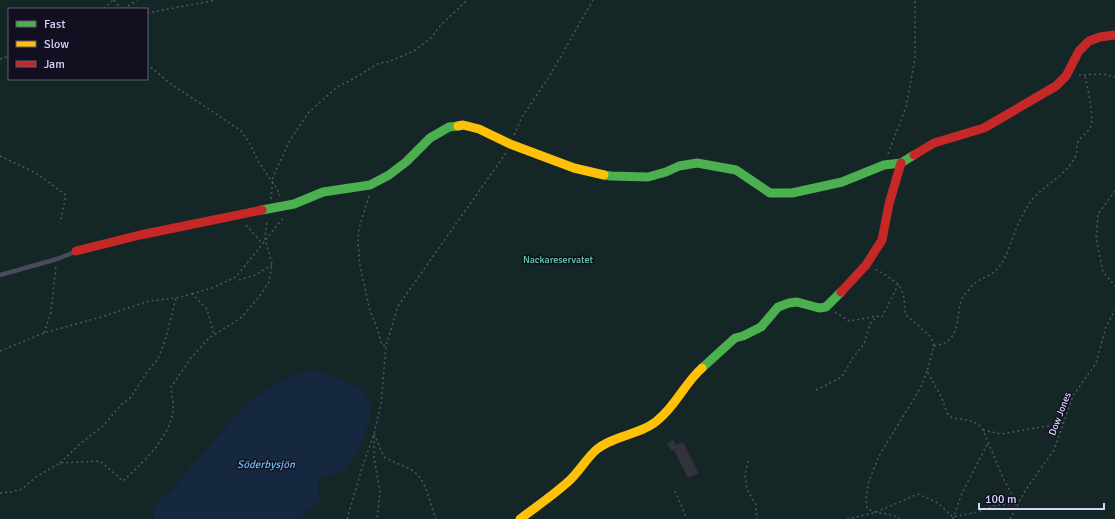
<svg xmlns="http://www.w3.org/2000/svg" width="1115" height="519" font-family="Signika,sans-serif">
	<rect width="100%" height="100%" fill="#15141c"/>
	<path fill="#142626" fill-rule="evenodd" d="M0 0H1115V519H0ZM9 9H147V79H9Z"/>
	<path fill="#162840" d="M314 369 359 387 367 396 372 406 370 419 363 439 355 456 342 473 319 477 318 488 320 502 304 514 301 519H153L157 502 170 492 235 416 257 395 286 379Z"/>
	<path fill="#33313e" d="M673 440 676 445 683 442 699 473 688 478 674 450 671 451 667 443Z"/>
	<g fill="none" stroke-linecap="round" stroke-linejoin="round">
		<g stroke="#4c5862" stroke-width="1.5" stroke-dasharray="2 3" stroke-linecap="butt">
			<path d="M114 0 121 9"/>
			<path d="M104 9 113 0"/>
			<path d="M124 9 137 0"/>
			<path d="M147 13 216 0"/>
			<path d="M0 59 9 56"/>
			<path d="M147 64 171 84 240 130 249 142 258 161 277 189 280 196"/>
			<path d="M1079 75 1103 74 1115 77"/>
			<path d="M514 135 522 117 549 77 593 0"/>
			<path d="M888 154 906 107 915 59V0"/>
			<path d="M0 156 36 173 66 195 60 223"/>
			<path d="M1115 191 1098 214 1096 238 1103 272 1115 286"/>
			<path d="M369 196 359 228 358 242 360 266 370 311 376 325 382 345 386 346"/>
			<path d="M271 199 273 177 289 142 308 113 337 87 353 79 379 63 388 62 414 51 432 37 440 26 467 0"/>
			<path d="M246 225 262 243"/>
			<path d="M239 280 255 275 272 265"/>
			<path d="M192 294 212 288 236 277 284 217"/>
			<path d="M835 312 849 321 877 316 882 317 898 285"/>
			<path d="M44 333 51 312 56 265"/>
			<path d="M934 346C938 345 943 344 946 342 963 332 954 306 966 293 969 290 971 286 974 284 981 278 991 276 997 269 1006 260 1009 246 1014 234 1018 224 1023 213 1029 204 1040 187 1061 179 1072 162 1079 153 1075 150 1078 142 1081 136 1089 132 1091 126 1094 114 1087 87 1085 75"/>
			<path d="M0 351 44 333 101 317 149 301 176 298 192 294 207 309 214 335"/>
			<path d="M816 390 842 377 852 359 864 344 870 324 877 316"/>
			<path d="M983 430 1001 434 1064 423"/>
			<path d="M374 434 384 457C393 462 402 465 410 469 427 478 429 503 436 519"/>
			<path d="M374 436V457L380 493 377 519"/>
			<path d="M748 461 745 475 747 489 756 505 757 519"/>
			<path d="M60 463 81 443 103 426 121 405 131 397 147 372 158 359 165 341 176 298"/>
			<path d="M675 491 687 519"/>
			<path d="M0 493 11 492 22 489 36 477 60 463 100 461 123 481C143 462 168 440 173 412 174 405 172 395 171 387L191 358 209 338 242 317 259 297 269 282 272 264 265 239 267 220"/>
			<path d="M347 519 362 468 374 434 381 404 386 346 398 306 506 153"/>
			<path d="M847 519 874 513 918 494 938 503 953 517 977 512 997 505 1017 504 1004 480 982 428C974 419 963 420 952 418L947 413 942 398 927 371 934 346 931 337 905 314C905 285 899 283 875 269"/>
			<path d="M900 519C889 511 878 516 867 508L866 496 869 481 879 456 921 387 927 371"/>
			<path d="M953 519 962 493 988 443"/>
			<path d="M1010 519 1025 491 1054 450 1073 396 1096 363 1106 327 1115 310"/>
		</g>
		<path stroke="#4a4a5b" stroke-width="4.5" d="M0 275 57 259 75 252"/>
		<g stroke="#4caf50" stroke-width="9">
			<path d="M604 175 611 176 648 177 666 172 679 166 697 163 736 170 770 193H792L842 182 884 165 901 163 914 155"/>
			<path d="M262 210 294 204 323 192 370 185 389 175 406 162 430 138 449 127 458 126"/>
			<path d="M702 368 735 338 743 336 761 327 778 307 789 303 797 302 819 308 826 307 841 292"/>
		</g>
		<g stroke="#ffc107" stroke-width="9">
			<path d="M458 126 463 125 479 129 510 144 574 168 604 175"/>
			<path d="M520 519C537 506 555 494 570 480 580 470 587 458 596 450 613 435 642 435 659 419 676 405 685 383 702 368"/>
		</g>
		<g stroke="#c62828" stroke-width="9">
			<path d="M914 155 934 143 984 128 1056 86 1066 76 1079 51 1089 41 1100 37 1115 35"/>
			<path d="M76 251 140 235 262 210"/>
			<path d="M841 292 866 265 882 240 889 204 901 163"/>
		</g>
	</g>
	<g text-anchor="middle" dominant-baseline="central" stroke-width="3" stroke-linejoin="round" paint-order="stroke">
		<g font-size="10" fill="#6acfb0" stroke="#121020">
			<text x="558" y="260">Nackareservatet</text>
		</g>
		<g font-size="10" fill="#d6d4f9" stroke="#121020">
			<text transform="translate(1060 414) rotate(-69)">Dow Jones</text>
		</g>
		<g font-size="11" font-style="italic" fill="#70baec" stroke="#121020">
			<text x="266" y="464">Söderbysjön</text>
		</g>
	</g>
	<rect x="8" y="8" width="140" height="72" fill="#121020" stroke="#605e77"/>
	<rect x="16" y="21" width="20" height="6" fill="#4caf50" stroke="#605e77"/>
	<text x="44" y="28" font-size="12" fill="#d6d4f9">Fast</text>
	<rect x="16" y="41" width="20" height="6" fill="#ffc107" stroke="#605e77"/>
	<text x="44" y="48" font-size="12" fill="#d6d4f9">Slow</text>
	<rect x="16" y="61" width="20" height="6" fill="#c62828" stroke="#605e77"/>
	<text x="44" y="68" font-size="12" fill="#d6d4f9">Jam</text>
	<path d="M979 503v6h125v-6" fill="none" stroke="#d6d4f9" stroke-width="2"/>
	<text x="985" y="503" font-size="12" fill="#d6d4f9" stroke="#121020" stroke-width="3" paint-order="stroke">100 m</text>
</svg>
